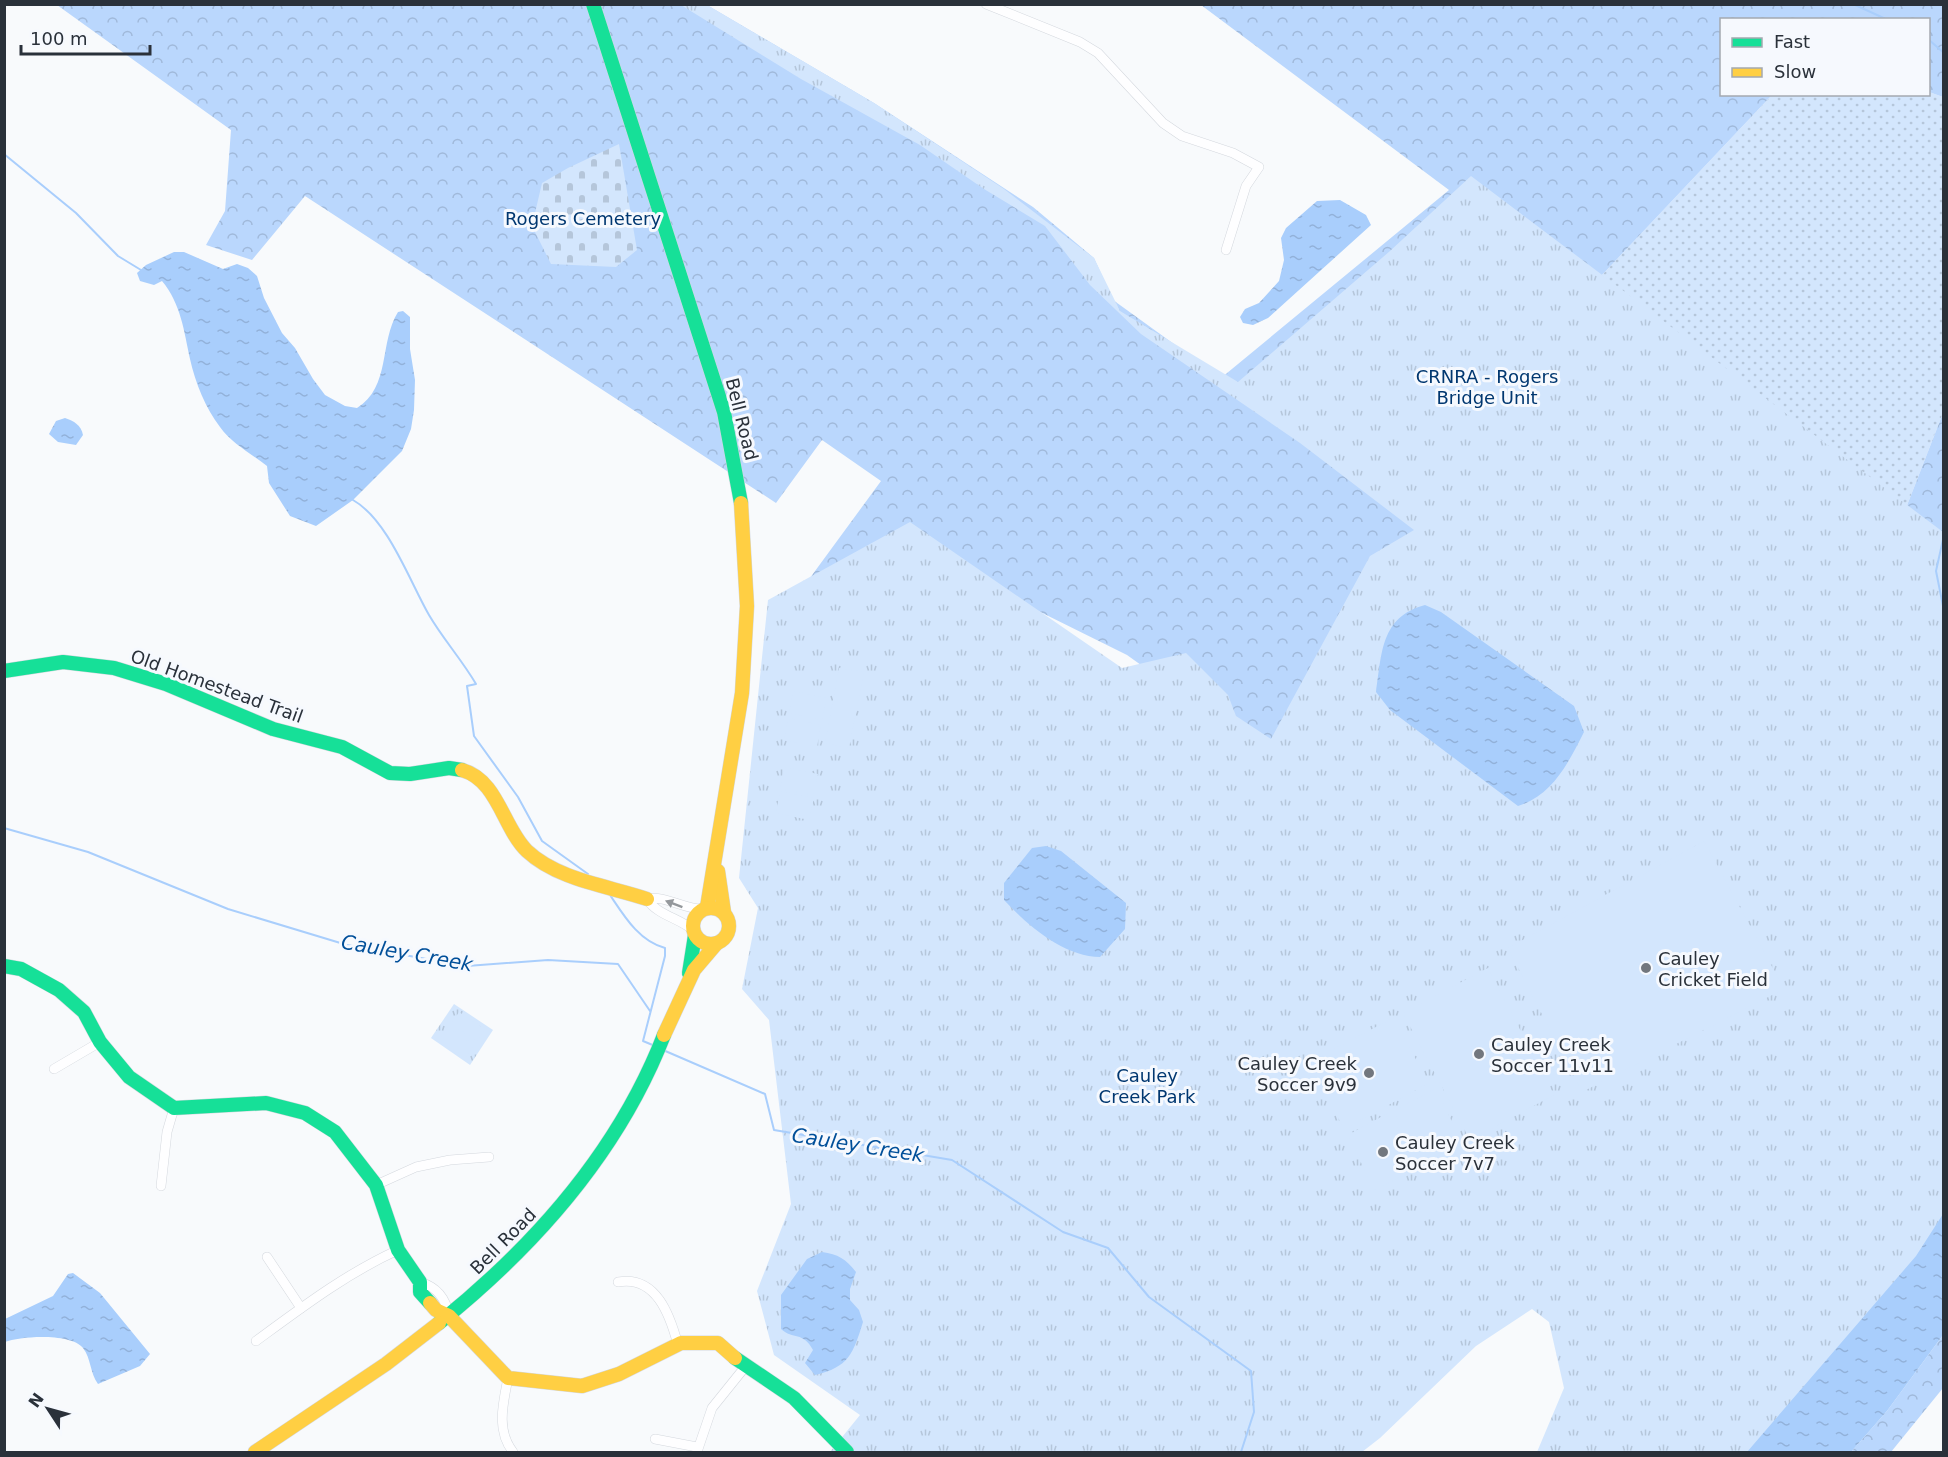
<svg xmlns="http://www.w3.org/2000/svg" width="1948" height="1457" font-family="'DejaVu Sans',sans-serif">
	<defs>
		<pattern id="grass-dots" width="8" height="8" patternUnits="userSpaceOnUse" patternTransform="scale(1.5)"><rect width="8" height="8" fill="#d3e6fd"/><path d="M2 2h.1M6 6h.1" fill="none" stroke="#b5c6da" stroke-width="1.8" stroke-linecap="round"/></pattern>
		<pattern id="forest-crowns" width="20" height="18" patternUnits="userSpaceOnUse" patternTransform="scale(1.5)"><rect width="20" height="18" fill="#bad7fd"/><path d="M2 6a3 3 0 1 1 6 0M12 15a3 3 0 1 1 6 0" fill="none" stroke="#a0b9da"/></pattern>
		<pattern id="cemetery-stones" width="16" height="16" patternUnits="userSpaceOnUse" patternTransform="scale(1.5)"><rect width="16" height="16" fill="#d3e6fd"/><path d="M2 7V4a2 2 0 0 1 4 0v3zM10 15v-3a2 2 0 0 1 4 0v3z" fill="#b5c6da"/></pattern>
		<pattern id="park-tufts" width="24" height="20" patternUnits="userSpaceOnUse" patternTransform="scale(1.5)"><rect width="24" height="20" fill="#d3e6fd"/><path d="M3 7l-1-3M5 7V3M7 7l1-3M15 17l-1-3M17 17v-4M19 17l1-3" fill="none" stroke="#b5c6da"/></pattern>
		<pattern id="water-ripples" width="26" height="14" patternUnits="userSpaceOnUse" patternTransform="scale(1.5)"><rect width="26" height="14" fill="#a9cefc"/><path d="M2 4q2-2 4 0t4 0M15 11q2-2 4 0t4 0" fill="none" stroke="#92b1d9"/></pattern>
	</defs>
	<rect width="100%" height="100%" fill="#f8fafc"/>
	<path fill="url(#grass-dots)" d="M1929 92 1943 97V413L1906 508 1602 275 1772 95 1928 94Z"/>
	<g fill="url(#forest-crowns)">
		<path d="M57 5H707L874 103 1033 207 1094 258 1113 300 1221 378 1449 190 1201 5H1943V97L1929 92 1928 20H1722V94L1772 95 1602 275 1906 508 1943 413V743L1271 758 1127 655 980 582 796 597 881 481 822 440 776 503 305 196 252 260 206 245 225 211 231 130Z"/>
		<path d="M1943 1335V1388L1891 1452H1851L1887 1411Z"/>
	</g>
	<path fill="url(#cemetery-stones)" d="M619 144 637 250 616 267 551 264 532 226 542 183 568 168Z"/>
	<g fill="url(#park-tufts)">
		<path d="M681 5H707L874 103 1004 189 1094 258 1120 311 1238 382 1390 251 1471 176 1943 532V1233L1759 1452H1537L1564 1388 1549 1322 1532 1309 1476 1346 1380 1438 1362 1452H830L860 1415 774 1355 757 1291 791 1204 769 1020 742 989 758 908 739 878 768 600 910 522 1122 668 1186 653 1228 695 1236 716 1271 739 1370 556 1414 530 1300 443 1141 334 1090 285 1045 226 984 189 920 145 801 79Z"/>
		<path d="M454 1004 493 1030 470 1065 431 1038Z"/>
	</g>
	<g fill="#d3e6fd">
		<path d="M839 668 864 672 849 748 825 743Z"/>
		<path d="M793 691 827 698 822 720 789 713Z"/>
		<path d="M788 718 821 725 817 747 784 740Z"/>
		<path d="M784 767 818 774 813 795 780 789Z"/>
		<path d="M780 791 814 798 809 820 776 813Z"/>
		<path d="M1704 841 1784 989 1582 1092 1508 948Z"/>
		<path d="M1488 968 1554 1095 1470 1140 1403 1013Z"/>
		<path d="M459 1012 485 1029 477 1041 451 1024Z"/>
		<path d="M1393 1018 1429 1083 1344 1129 1309 1062Z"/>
		<path d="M448 1027 474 1045 466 1057 440 1039Z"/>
		<path d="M1436 1088 1463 1145 1420 1165 1394 1111Z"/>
		<path d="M1390 1112 1417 1169 1374 1190 1348 1135Z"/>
	</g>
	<g fill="url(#water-ripples)">
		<path d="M1340 200 1366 215 1371 225 1268 318 1253 325 1243 323 1240 317 1245 309 1259 303 1279 281 1284 260 1281 238 1286 228 1317 201Z"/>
		<path d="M174 252H184L223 269 237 264 248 268 257 276 264 298 282 333 295 348 313 379 325 395 345 406 357 408C391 387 379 342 398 312L403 311 410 317V349L415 380 414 410 411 429 402 451 353 500 316 526 290 516 269 483 267 466C252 454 231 443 220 427 206 409 195 382 190 359 184 331 181 304 162 281L154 285 140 281 137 273 146 265Z"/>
		<path d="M65 418C74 421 81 425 83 435L76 445 58 442 49 434 56 421Z"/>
		<path d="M1425 605 1441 612 1574 706 1584 732C1569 762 1552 796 1518 806L1390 710 1376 692C1382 654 1380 617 1425 605Z"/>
		<path d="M1046 846 1061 851 1126 903 1125 929 1100 957C1064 957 1028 926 1004 900V883L1032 848Z"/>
		<path d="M1943 1214V1335L1887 1411 1851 1452H1747L1916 1256Z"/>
		<path d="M822 1252C838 1254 846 1259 856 1272L850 1289V1300L859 1310 863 1322C853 1354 849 1367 815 1375L805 1363 813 1350C803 1331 793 1340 781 1329V1295L807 1259Z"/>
		<path d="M73 1273 100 1293 150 1354 140 1366 98 1384C90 1373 91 1358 83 1348 71 1333 21 1336 5 1342V1319L53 1296 68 1274Z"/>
	</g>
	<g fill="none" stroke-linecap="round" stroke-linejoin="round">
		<g stroke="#a9cefc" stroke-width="2">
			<path d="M1853 4 1888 20"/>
			<path d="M1928 39 1944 53"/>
			<path d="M4 154 76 213 118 256 141 270"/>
			<path d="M353 500C388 520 409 580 429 615 443 639 462 660 476 684L467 686 474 736 518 797 542 841 588 874"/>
			<path d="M1944 535 1936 571 1944 611"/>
			<path d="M4 828 88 852 228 909 347 945 467 966 548 960 618 964 650 1011"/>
			<path d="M608 892C623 914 638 941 665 948V956L643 1041 655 1046"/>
			<path d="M663 1050 765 1094 774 1130 952 1160 1063 1232 1108 1248 1149 1297 1251 1371 1254 1412 1241 1452"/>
		</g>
		<defs>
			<g id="street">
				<path d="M986 4 1080 42 1098 53 1163 123 1182 136 1233 153 1259 167 1246 186 1226 250"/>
				<path d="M693 930C679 918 657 915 647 899 665 895 683 909 702 909"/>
				<path d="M54 1069 100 1042"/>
				<path d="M376 1185 416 1167 450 1160 489 1157"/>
				<path d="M161 1186 167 1132 174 1108"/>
				<path d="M267 1257 301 1308"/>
				<path d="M420 1282C437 1287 446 1298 449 1316"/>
				<path d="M618 1282C656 1275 670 1315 678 1345"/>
				<path d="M256 1341C301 1308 347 1273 398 1250"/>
				<path d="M508 1378C503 1404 496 1430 513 1452"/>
				<path d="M655 1439 697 1447"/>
				<path d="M697 1452 712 1408 745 1367"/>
			</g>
			<g id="fast">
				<path d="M593 4 724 412 741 503"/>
				<path d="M4 671 63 662 114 668 166 684 273 729 342 747 390 773 410 774 449 768 462 770"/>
				<path d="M4 966 21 969 59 990 84 1012 100 1042 129 1077 174 1108 266 1103 305 1113 335 1132 376 1185 398 1250 420 1282V1292L430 1303"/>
				<path d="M689 973 695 935"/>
				<path d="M439 1323C536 1245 619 1151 664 1035"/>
				<path d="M735 1358 794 1398 847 1452"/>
			</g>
			<g id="slow">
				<path d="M462 770C498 780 503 828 527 851 558 880 609 886 647 899"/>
				<path d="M718 871 724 912"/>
				<path d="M707 907 742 693 747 606 741 503"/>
				<circle cx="711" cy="926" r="18"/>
				<path d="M664 1035 694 970 717 943"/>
				<path d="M430 1303 436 1310 449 1316 508 1378 582 1386 619 1374 681 1343H718L735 1358"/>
				<path d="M255 1452 386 1364 439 1323"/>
			</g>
		</defs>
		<use href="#street" stroke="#d4d8de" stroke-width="10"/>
		<use href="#fast" stroke="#d4d8de" stroke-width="15"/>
		<use href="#slow" stroke="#d4d8de" stroke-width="15"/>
		<use href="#street" stroke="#fefeff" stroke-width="9"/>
		<use href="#fast" stroke="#16e098" stroke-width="14"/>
		<use href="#slow" stroke="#ffcf43" stroke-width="14"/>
	</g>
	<defs><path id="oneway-solid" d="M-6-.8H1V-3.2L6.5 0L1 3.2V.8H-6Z" transform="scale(1.5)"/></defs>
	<use fill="#94989c" href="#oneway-solid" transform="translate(674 904) rotate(-159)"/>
	<g fill="#72777e" stroke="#f6f9fe" stroke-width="2">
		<circle cx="1646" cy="968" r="6"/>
		<circle cx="1479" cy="1054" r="6"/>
		<circle cx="1369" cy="1073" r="6"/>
		<circle cx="1383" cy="1152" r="6"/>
	</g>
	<g text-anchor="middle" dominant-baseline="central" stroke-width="6" stroke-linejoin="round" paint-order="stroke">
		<g font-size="18" fill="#003770" stroke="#f6f9fe">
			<text x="583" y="218">Rogers Cemetery</text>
			<text x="1487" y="376">CRNRA - Rogers<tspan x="1487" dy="21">Bridge Unit</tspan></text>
			<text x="1147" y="1075">Cauley<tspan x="1147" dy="21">Creek Park</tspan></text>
		</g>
		<g font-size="18" fill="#2a313a" stroke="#f6f9fe">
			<text transform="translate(742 419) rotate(76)">Bell Road</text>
			<text transform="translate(217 686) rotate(20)">Old Homestead Trail</text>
			<text transform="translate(503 1241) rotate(-45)">Bell Road</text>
		</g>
		<g font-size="18" fill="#2a313a" stroke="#f6f9fe" text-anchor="start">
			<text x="1658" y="958">Cauley<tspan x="1658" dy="21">Cricket Field</tspan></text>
			<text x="1491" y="1044">Cauley Creek<tspan x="1491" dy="21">Soccer 11v11</tspan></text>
			<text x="1357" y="1063" text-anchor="end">Cauley Creek<tspan x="1357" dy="21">Soccer 9v9</tspan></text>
			<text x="1395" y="1142">Cauley Creek<tspan x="1395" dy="21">Soccer 7v7</tspan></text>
		</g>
		<g font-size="20" font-style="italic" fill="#004f99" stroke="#f6f9fe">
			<text transform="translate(407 953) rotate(10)">Cauley Creek</text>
			<text transform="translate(858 1145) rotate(9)">Cauley Creek</text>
		</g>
	</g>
	<rect width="1948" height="1457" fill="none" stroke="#2a313a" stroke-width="12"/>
	<rect x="1720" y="18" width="210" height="78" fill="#f6f9fe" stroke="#a4a9b0" stroke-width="1.5"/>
	<rect x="1732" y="38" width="30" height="9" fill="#16e098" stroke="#a4a9b0" stroke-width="1.5"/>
	<text x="1774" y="48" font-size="18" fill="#2a313a">Fast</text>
	<rect x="1732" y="68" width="30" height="9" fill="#ffcf43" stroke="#a4a9b0" stroke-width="1.5"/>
	<text x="1774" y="78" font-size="18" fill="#2a313a">Slow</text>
	<g transform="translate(48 1409) rotate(306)" stroke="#f6f9fe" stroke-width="4.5" paint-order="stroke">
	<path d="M0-4.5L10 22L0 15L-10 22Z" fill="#2a313a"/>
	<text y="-9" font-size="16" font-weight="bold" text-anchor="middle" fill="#2a313a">N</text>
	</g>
	<path d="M21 45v9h129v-9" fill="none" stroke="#2a313a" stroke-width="3"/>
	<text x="30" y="45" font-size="18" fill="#2a313a" stroke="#f6f9fe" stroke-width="4.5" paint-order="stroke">100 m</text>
</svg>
